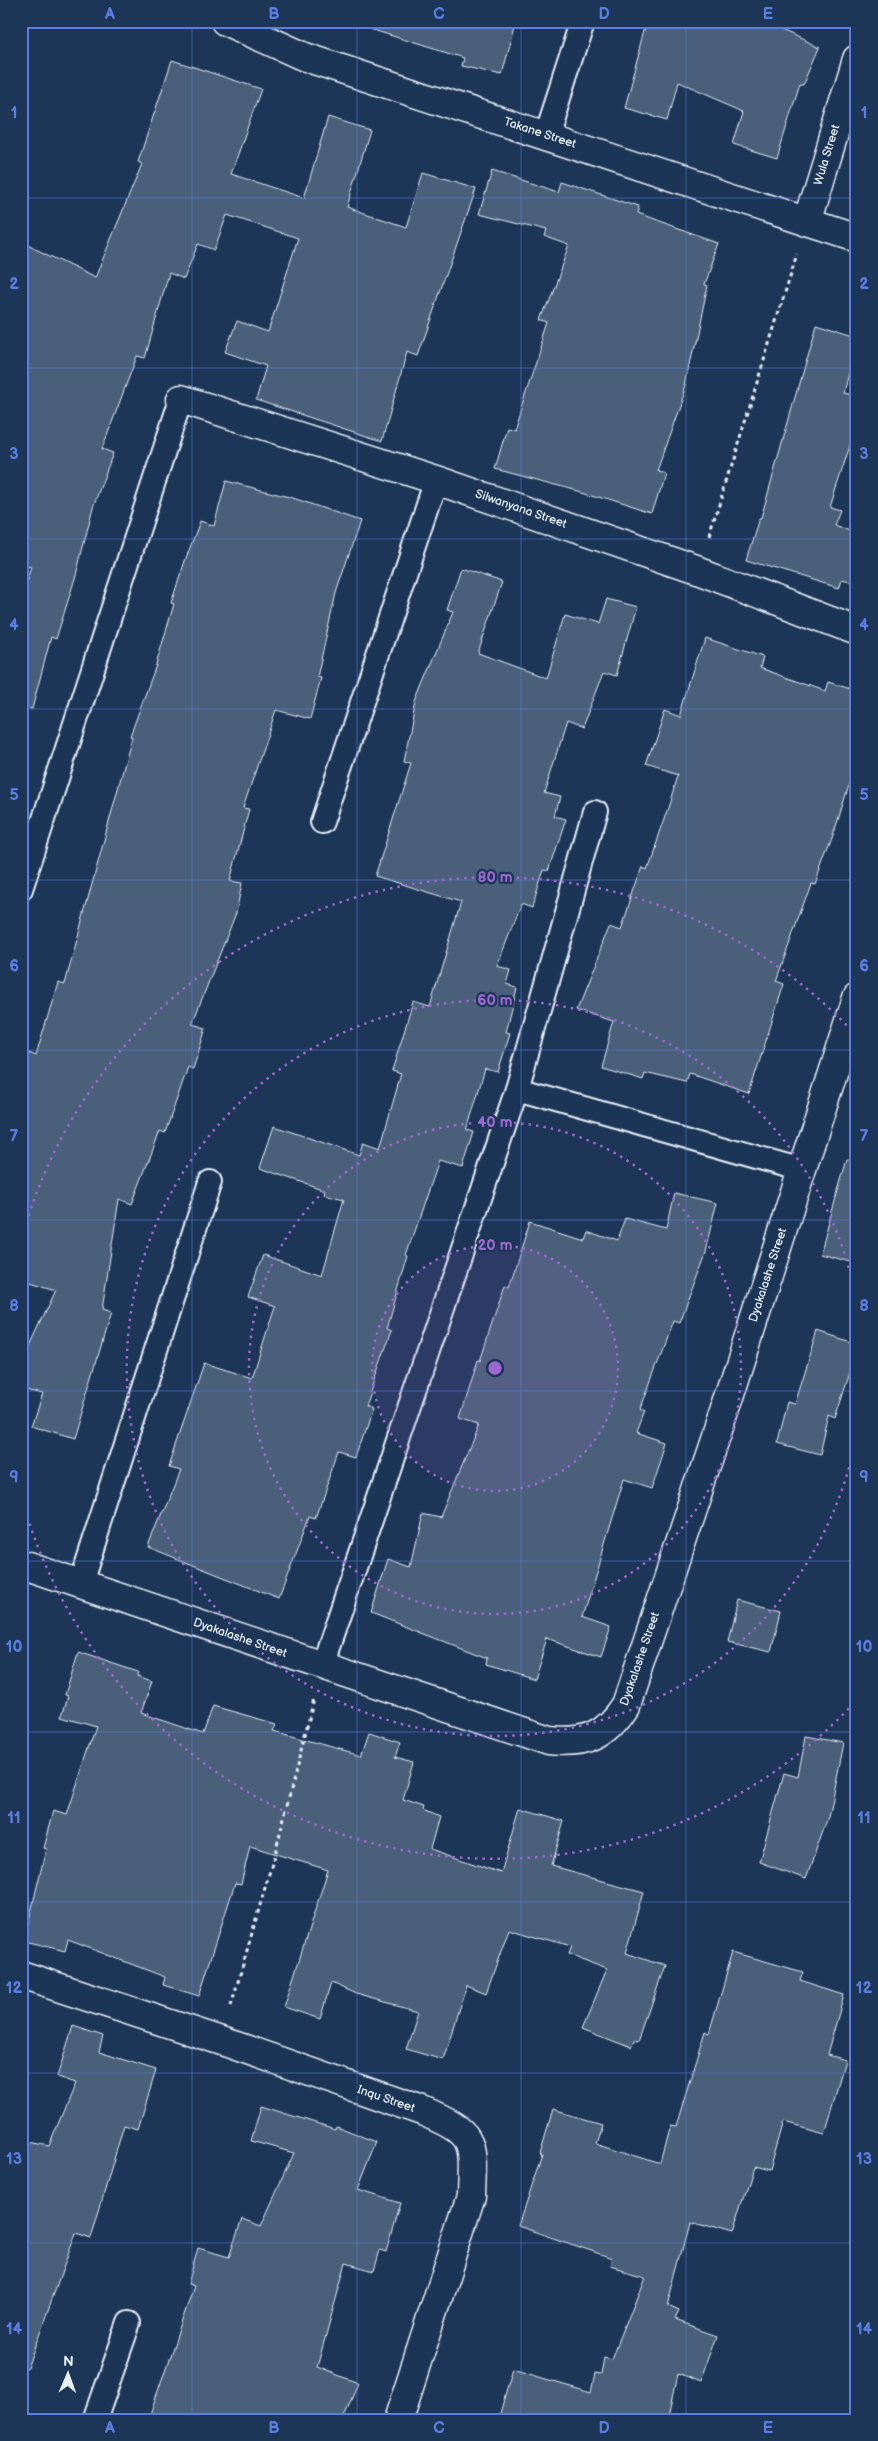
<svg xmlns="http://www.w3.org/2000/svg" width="878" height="2441" font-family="'Balsamiq Sans',sans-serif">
	<rect width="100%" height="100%" fill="#1d3557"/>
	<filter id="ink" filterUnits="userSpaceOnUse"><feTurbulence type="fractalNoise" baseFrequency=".02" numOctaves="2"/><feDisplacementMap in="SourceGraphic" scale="10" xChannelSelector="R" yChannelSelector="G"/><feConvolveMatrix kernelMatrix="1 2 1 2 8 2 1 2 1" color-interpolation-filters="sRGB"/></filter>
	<g filter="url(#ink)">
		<g fill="#495e7a" stroke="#e8f1f8">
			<path d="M371 21H516L502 75 461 66 463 58 370 29Z"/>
			<path d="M648 21H761L820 47 804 84 800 83 777 158 734 145 744 111 677 82 667 120 624 108Z"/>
			<path d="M172 60 261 89 231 174 304 198 328 117 370 130 347 207 406 227 423 173 476 189 418 356 407 352 382 441 256 400 266 366 225 352 237 321 268 332 298 238 227 215 214 250 198 244 184 279 169 273 145 358 137 356 102 449 113 453 93 507 76 575 56 639 51 637 32 709 21 707V598L31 567 21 565V242L95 278 142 164 138 162Z"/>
			<path d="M492 171 559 192 562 182 638 207 636 215 719 244 704 284 707 285 686 385 656 470 664 473 652 514 583 492 495 469 507 427 514 429 549 323 541 320 569 246 544 237 546 231 479 214Z"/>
			<path d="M816 323 857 336 843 393 857 396V424L830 507 840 510 834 525 855 533 852 543 857 545V583L842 579 839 588 746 560 759 518H761Z"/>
			<path d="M226 481 293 498 360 521 336 593 317 677 321 678 310 719 276 710 243 808 249 809 230 881 242 883 236 913 192 1024 206 1028 193 1069 188 1067 165 1133 160 1131 132 1204 119 1199 102 1310 111 1313 73 1439 31 1426 42 1394 21 1389V1365L56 1290 21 1279V1078L29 1053 36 1056 58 982 65 984 132 737 130 736 155 668 174 604 171 603 185 561 200 521 214 526Z"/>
			<path d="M461 568 502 582 478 653 546 678 565 614 598 624 606 599 636 607 617 675 604 671 582 729 566 723 544 793 560 797 555 816 566 819 549 871 544 870 532 908 521 904 497 966 511 970 507 984 517 987 506 1032 510 1033 498 1072 485 1069 467 1130 474 1132 463 1168 438 1161 406 1255 408 1256 387 1328 392 1330 365 1406 372 1409 356 1457 339 1452 316 1518 310 1516 279 1599 148 1547 179 1469 169 1466 204 1363 252 1378 275 1306 248 1297 263 1255 322 1275 344 1199 324 1194 325 1190 260 1168 274 1126 359 1155 363 1142 380 1148 401 1074 392 1071 413 1002 430 1007 461 902 375 876 411 763 404 761 416 702 453 612 447 610Z"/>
			<path d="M705 638 763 657 760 668 825 691 828 682 857 691V759L833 836 815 884 811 883 776 981 784 984 749 1094 690 1074 687 1083 645 1073 643 1079 601 1066 614 1022 576 1010 611 923 622 927 643 866 647 868 668 808 678 776 646 766 665 709 681 715Z"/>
			<path d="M847 1159 857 1160V1237L851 1262 820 1254Z"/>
			<path d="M674 1193 718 1203 706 1251 679 1323 673 1321 640 1410 644 1412 636 1433 667 1443 652 1488 624 1479 582 1617 611 1627 601 1657 547 1639 534 1679 486 1664 487 1658 371 1613 388 1559 411 1567 423 1513 441 1517 479 1425 460 1419 478 1360 480 1361 505 1285 509 1287 530 1221 583 1238 586 1230 617 1241 625 1219 666 1230Z"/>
			<path d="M818 1331 857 1344V1351L835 1419 829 1416 820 1455 777 1444 787 1402 795 1404Z"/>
			<path d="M737 1600 781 1611 771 1652 727 1642Z"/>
			<path d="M78 1652 138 1672 137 1676 152 1681 141 1713 203 1734 213 1706 277 1724 274 1731 361 1755 369 1732 400 1742 395 1757 414 1762 403 1800 424 1807 423 1810 439 1817 430 1849 501 1873 520 1808 564 1821 551 1866 644 1891 627 1953 665 1966 639 2040 634 2039 631 2046 583 2027 607 1970 567 1955 570 1947 509 1929 486 1993 466 1985 443 2060 406 2049 418 2011 356 1994 331 1983 320 2019 284 2007 328 1870 250 1846 241 1884 235 1883 199 1996 163 1985 165 1977 68 1940 65 1951 24 1941 46 1849 43 1848 53 1811 67 1815 96 1726 62 1716 68 1696 65 1695Z"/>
			<path d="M806 1736 843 1743 828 1817 806 1879 759 1862 784 1773 798 1777Z"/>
			<path d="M733 1952 803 1972 800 1981 844 1995 827 2055 845 2060 824 2133 783 2122 769 2171 753 2167 732 2234 690 2222 668 2307 679 2312 675 2320 718 2335 701 2383 678 2374 668 2420H498L513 2369 591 2392 595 2374 601 2375 604 2357 612 2359 645 2276 610 2266 612 2258 518 2226 542 2154 540 2153 553 2109 601 2123 595 2143 660 2164 670 2126 676 2127 705 2032 709 2034Z"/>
			<path d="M73 2026 103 2036 99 2052 156 2070 138 2129 124 2125 91 2238 76 2233 27 2368 21 2367V2140L49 2146 75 2083 57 2077Z"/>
			<path d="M261 2106 335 2129 336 2126 377 2142 358 2190 400 2203 386 2252 380 2250 374 2271 346 2263 317 2367 358 2383 343 2420H148L194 2286 188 2284 198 2248 229 2257 242 2219 261 2226 294 2153 251 2141Z"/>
		</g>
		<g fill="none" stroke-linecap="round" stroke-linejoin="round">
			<defs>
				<g id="lane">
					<path d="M546 135 583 21"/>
					<path d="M322 822 436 480"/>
					<path d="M21 889 181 399"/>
					<path d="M517 1089 802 1170"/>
					<path d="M81 1583 210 1182"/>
					<path d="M322 1665 517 1089 595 812"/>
					<path d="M95 2420 129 2323"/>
				</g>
				<g id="street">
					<path d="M225 21 305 57 857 238"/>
					<path d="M807 222 857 59"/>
					<path d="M181 399 436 480 699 571 857 631"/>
					<path d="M21 1564 549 1741C586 1745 606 1736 626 1705L726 1407 857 998"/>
					<path d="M21 1975 222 2041 422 2111C476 2134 473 2139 471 2196L398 2420"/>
				</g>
			</defs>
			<use href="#lane" stroke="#e8f1f8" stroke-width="26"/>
			<use href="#street" stroke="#e8f1f8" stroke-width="31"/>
			<g stroke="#e8f1f8" stroke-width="3" stroke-dasharray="4 4" stroke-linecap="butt">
				<path d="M709 537 797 254"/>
				<path d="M231 2006 275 1853 314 1699"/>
			</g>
			<use href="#lane" stroke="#1d3557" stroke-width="22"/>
			<use href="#street" stroke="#1d3557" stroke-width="28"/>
		</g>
	</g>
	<path fill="none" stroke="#5a7fe2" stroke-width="1" stroke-opacity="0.55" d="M192 21V2420M357 21V2420M521 21V2420M686 21V2420M21 198H857M21 368H857M21 539H857M21 709H857M21 880H857M21 1050H857M21 1220H857M21 1391H857M21 1561H857M21 1732H857M21 1902H857M21 2073H857M21 2243H857"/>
	<circle cx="495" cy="1368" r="123" fill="#9c67d0" fill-opacity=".12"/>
	<g fill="none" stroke="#9c67d0" stroke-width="2.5" stroke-dasharray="2.5 5">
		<circle cx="495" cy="1368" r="123"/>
		<circle cx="495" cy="1368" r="246"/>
		<path d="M856 1438A368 368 0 1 1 856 1298"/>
		<path d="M854 1703A491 491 0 0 1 22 1499M22 1237A491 491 0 0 1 854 1033"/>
	</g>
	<g text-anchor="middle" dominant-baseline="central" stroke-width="4.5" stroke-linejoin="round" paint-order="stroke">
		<g font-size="12" fill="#e8f1f8" stroke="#1d3557">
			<text transform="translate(540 133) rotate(18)">Takane Street</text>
			<text transform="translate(827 155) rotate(-73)">Wula Street</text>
			<text transform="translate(521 509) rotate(19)">Silwanyana Street</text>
			<text transform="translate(768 1275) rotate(-72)">Dyakalashe Street</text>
			<text transform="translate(240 1638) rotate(19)">Dyakalashe Street</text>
			<text transform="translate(640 1659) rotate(-71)">Dyakalashe Street</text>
			<text transform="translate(386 2099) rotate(19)">Inqu Street</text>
		</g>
	</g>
	<circle cx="495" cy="1368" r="8" fill="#9c67d0" stroke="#1d3557" stroke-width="2.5"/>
	<g font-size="15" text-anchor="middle" font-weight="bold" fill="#9c67d0" stroke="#1d3557" stroke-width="4.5" stroke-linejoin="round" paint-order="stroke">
		<text x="495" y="882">80 m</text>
		<text x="495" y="1005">60 m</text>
		<text x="495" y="1127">40 m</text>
		<text x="495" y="1250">20 m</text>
	</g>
	<rect width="878" height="2441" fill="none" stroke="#1d3557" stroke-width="55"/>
	<g transform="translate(68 2374) rotate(2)" stroke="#1d3557" stroke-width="4" paint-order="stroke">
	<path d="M0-4L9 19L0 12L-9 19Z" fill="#e8f1f8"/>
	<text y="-8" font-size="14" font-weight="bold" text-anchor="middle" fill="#e8f1f8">N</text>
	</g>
	<rect x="28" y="28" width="822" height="2386" fill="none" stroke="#5a7fe2" stroke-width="2"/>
	<g font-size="16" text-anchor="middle" font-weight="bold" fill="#5a7fe2">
		<text x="110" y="19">A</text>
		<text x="274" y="19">B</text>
		<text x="439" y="19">C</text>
		<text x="604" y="19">D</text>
		<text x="768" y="19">E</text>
		<text x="14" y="118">1</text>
		<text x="864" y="118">1</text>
		<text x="14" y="289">2</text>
		<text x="864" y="289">2</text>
		<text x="14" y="459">3</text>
		<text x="864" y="459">3</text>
		<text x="14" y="630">4</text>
		<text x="864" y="630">4</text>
		<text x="14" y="800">5</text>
		<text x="864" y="800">5</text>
		<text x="14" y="971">6</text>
		<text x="864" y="971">6</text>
		<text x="14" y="1141">7</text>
		<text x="864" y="1141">7</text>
		<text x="14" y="1311">8</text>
		<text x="864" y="1311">8</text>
		<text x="14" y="1482">9</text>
		<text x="864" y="1482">9</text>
		<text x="14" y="1652">10</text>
		<text x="864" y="1652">10</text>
		<text x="14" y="1823">11</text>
		<text x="864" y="1823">11</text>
		<text x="14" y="1993">12</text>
		<text x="864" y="1993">12</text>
		<text x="14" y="2164">13</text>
		<text x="864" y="2164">13</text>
		<text x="14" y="2334">14</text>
		<text x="864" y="2334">14</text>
		<text x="110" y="2433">A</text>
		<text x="274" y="2433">B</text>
		<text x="439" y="2433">C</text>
		<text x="604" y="2433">D</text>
		<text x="768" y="2433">E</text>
	</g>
</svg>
